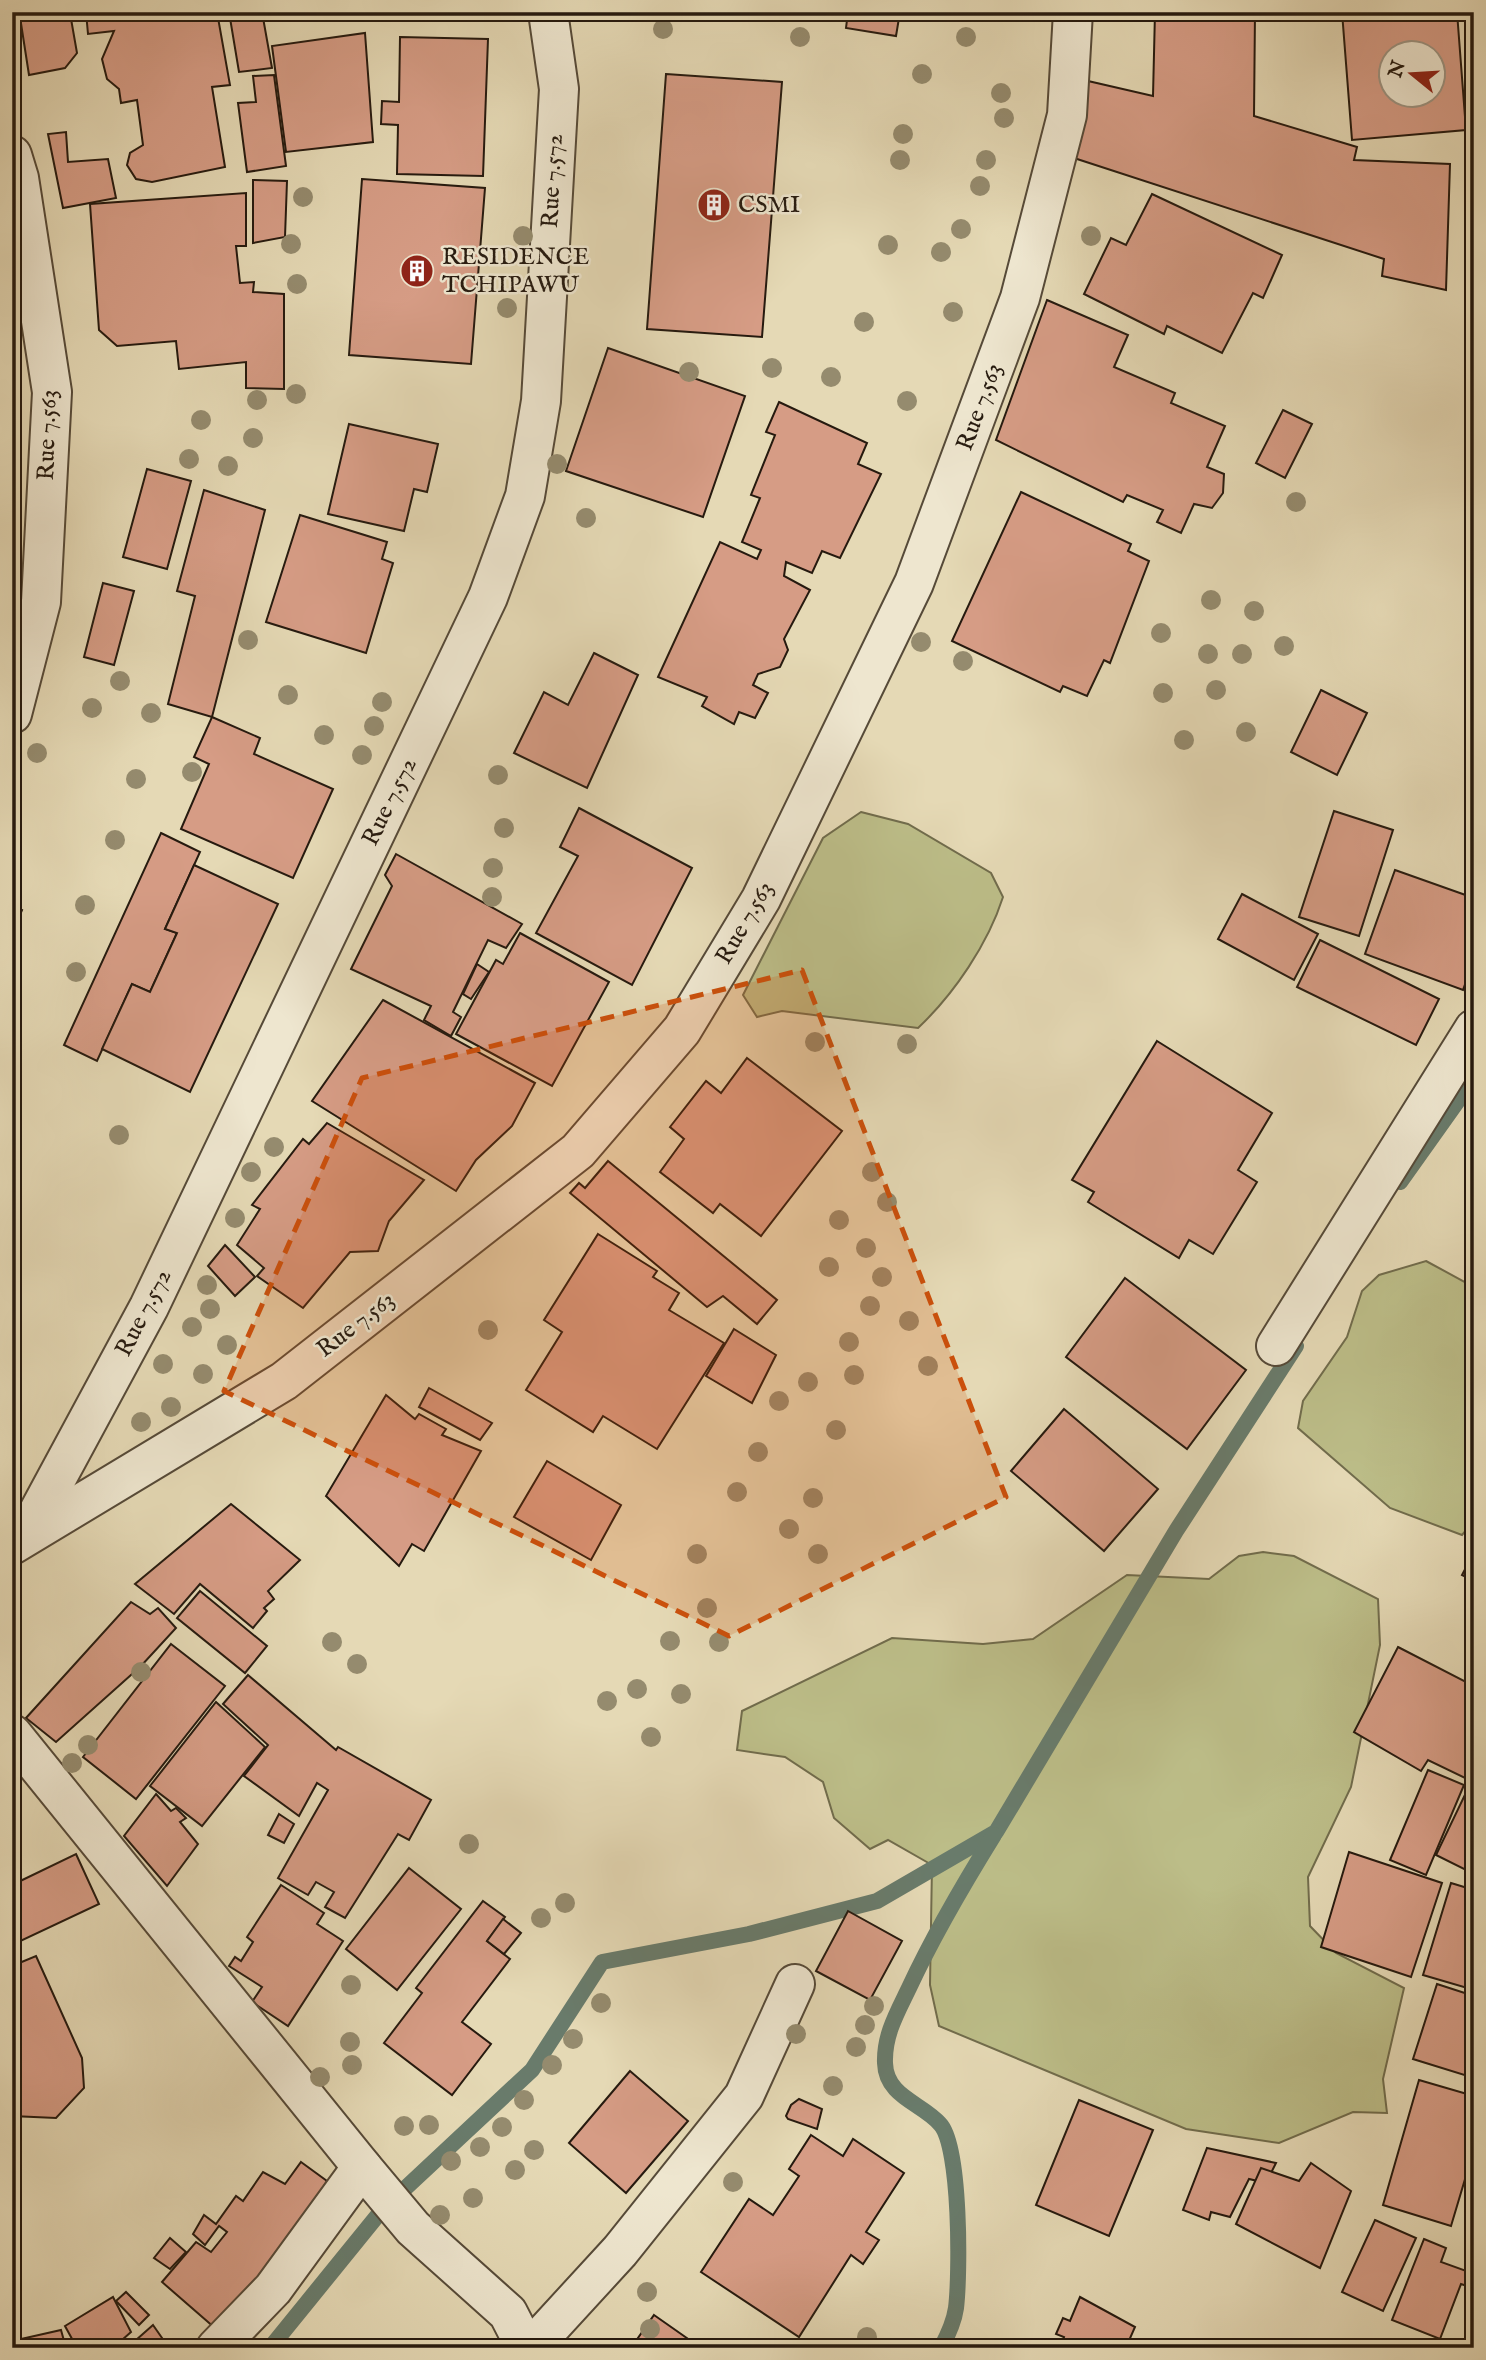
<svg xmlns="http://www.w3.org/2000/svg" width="1486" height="2360" font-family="'IM FELL English',serif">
	<rect width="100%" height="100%" fill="#e5d9b5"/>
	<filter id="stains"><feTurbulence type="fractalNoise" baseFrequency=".00286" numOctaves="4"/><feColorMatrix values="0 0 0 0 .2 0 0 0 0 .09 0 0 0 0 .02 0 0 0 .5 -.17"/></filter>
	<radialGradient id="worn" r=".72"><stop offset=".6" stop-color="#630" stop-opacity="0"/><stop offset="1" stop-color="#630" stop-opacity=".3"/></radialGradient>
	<g fill="#bcbd88" stroke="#716c4c" stroke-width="2">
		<path d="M861 812 908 824 991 873 1003 897C988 944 954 994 918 1028L782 1011 757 1017 743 995 823 838Z"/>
		<path d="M1426 1261 1474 1287V1521L1462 1535 1390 1508 1298 1428 1303 1401 1347 1337 1362 1291 1379 1275Z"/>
		<path d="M1263 1552 1294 1556 1378 1599 1380 1645 1351 1787 1308 1877 1310 1926 1336 1953 1404 1988 1383 2079 1387 2113 1353 2112 1279 2143 1186 2129 939 2026 930 1985 932 1865 888 1840 870 1849 834 1818 823 1782 785 1757 737 1750 742 1711 892 1638 983 1644 1033 1639 1127 1575 1209 1579 1239 1556Z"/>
	</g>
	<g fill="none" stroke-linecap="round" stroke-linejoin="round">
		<g stroke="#697b6b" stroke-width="16">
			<path d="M1400 1182 1474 1078"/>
			<path d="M270 2348 382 2210 532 2070 602 1962 749 1934 877 1901 996 1832 1176 1531 1296 1346"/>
			<path d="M941 2348C948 2335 954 2322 956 2308 960 2276 961 2146 940 2124 922 2103 886 2097 885 2063 884 2035 897 2013 909 1988 934 1934 963 1885 994 1835"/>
		</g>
	</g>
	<g fill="#d69c85" stroke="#261a0f" stroke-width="2" fill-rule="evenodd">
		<path d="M32 12 70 13 77 53 65 68 29 75 20 17Z"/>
		<path d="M86 12H217L230 85 212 87 225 167 152 182 136 179 127 165 130 153 143 145 137 100 121 103 119 89 107 79 102 59 114 31 88 34Z"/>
		<path d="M229 12H262L272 68 239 72Z"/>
		<path d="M815 12H900L896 36 846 28 847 20 815 15Z"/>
		<path d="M1155 12H1255L1254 116 1357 147 1354 160 1450 164 1446 290 1382 276 1384 259 1074 158 1088 81 1153 96Z"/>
		<path d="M1342 12H1457L1466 130 1352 140ZM1392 52H1434V94H1392Z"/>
		<rect x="1471" y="12" width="3" height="79"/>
		<path d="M365 33 373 142 286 152 272 46Z"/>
		<path d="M400 37 488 39 483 176 397 174 398 125 381 124 382 101 399 102Z"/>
		<path d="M666 74 782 82 762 337 647 329Z"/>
		<path d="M274 75 286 166 247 172 238 103 256 102 253 76Z"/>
		<path d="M66 132 68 162 108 159 116 198 63 208 48 134Z"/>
		<path d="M362 179 485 188 471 364 349 355Z"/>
		<path d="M253 180 287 181 285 237 253 243Z"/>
		<path d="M246 193V246H236L240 283 254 282 253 292 284 294V389L246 388V362L179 369 176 341 117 346 99 330 90 204Z"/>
		<path d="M1152 194 1282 255 1263 298 1253 293 1222 353 1167 326 1164 334 1084 294 1111 238 1126 245Z"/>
		<path d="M1047 300 1128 335 1114 367 1175 393 1171 403 1225 426 1207 467 1224 474 1223 493 1212 508 1194 504 1181 533 1157 522 1163 510 1127 495 1123 502 996 440Z"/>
		<path d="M608 348 745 396 703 517 566 471Z"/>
		<path d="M779 402 867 443 858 464 881 474 840 558 822 551 812 573 786 562 784 576 810 590 784 639 788 650 780 667 758 674 753 685 768 693 755 718 739 712 734 724 702 706 707 697 658 677 720 542 757 559 761 550 742 542 760 498 751 495 775 435 766 432Z"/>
		<path d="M1283 410 1312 424 1285 478 1256 463Z"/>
		<path d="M349 424 438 444 427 492 414 489 404 531 328 514Z"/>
		<path d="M147 469 191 481 167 569 123 557Z"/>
		<path d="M204 490 265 510 212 717 168 704 195 596 177 591Z"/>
		<path d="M1021 492 1131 544 1128 551 1149 561 1110 663 1104 660 1087 696 1063 686 1060 692 952 641Z"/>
		<path d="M300 515 387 542 382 559 393 563 366 653 266 622Z"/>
		<path d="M103 583 134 591 114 665 84 657Z"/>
		<path d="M594 653 638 675 587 788 514 753 544 692 568 705Z"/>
		<path d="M1321 690 1367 713 1337 775 1291 752Z"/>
		<path d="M212 717 260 738 254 754 333 789 293 878 181 829 209 764 194 757Z"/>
		<path d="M579 808 692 868 632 985 536 933 578 856 560 847Z"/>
		<path d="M1334 811 1393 830 1359 936 1299 917Z"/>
		<path d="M161 833 200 852 165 929 177 933 150 992 132 984 97 1061 64 1045Z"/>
		<path d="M396 854 522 924 506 948 488 940 453 1012 461 1017 451 1036 424 1020 431 1006 351 969 392 886 385 875Z"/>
		<path d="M194 865 278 904 190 1092 102 1049 132 984 150 992 177 933 165 929Z"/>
		<path d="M1395 870 1474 898V959L1463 990 1365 954Z"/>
		<path d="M1242 894 1318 934 1294 980 1218 939Z"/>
		<path d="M12 906 22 910 12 934Z"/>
		<path d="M520 933 609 982 552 1086 456 1034 496 960 503 964Z"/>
		<path d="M1320 940 1439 999 1416 1045 1297 987Z"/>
		<path d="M477 964 489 972 471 999 463 994Z"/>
		<path d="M383 1000 535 1083 512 1126 476 1160 456 1191 312 1101Z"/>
		<path d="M1157 1041 1272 1113 1238 1170 1257 1182 1213 1254 1189 1240 1179 1258 1088 1202 1094 1192 1072 1180Z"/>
		<path d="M747 1058 842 1131 761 1236 720 1204 713 1213 660 1172 684 1139 670 1127 706 1081 721 1093Z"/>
		<path d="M327 1123 424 1180 389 1221 378 1251 350 1252 303 1308 257 1276 264 1268 237 1245 260 1209 252 1205 303 1139 309 1144Z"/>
		<path d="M608 1161 777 1300 757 1324 723 1296 707 1307 570 1193 579 1183 585 1188Z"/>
		<path d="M598 1234 657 1271 653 1277 679 1293 669 1310 724 1343 657 1449 603 1416 593 1432 526 1390 562 1332 544 1320Z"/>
		<path d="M225 1245 255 1277 235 1296 208 1266Z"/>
		<path d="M1125 1278 1246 1370 1187 1449 1066 1357Z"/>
		<path d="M734 1329 776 1355 752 1403 706 1376Z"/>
		<path d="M429 1388 492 1423 480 1440 419 1407Z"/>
		<path d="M386 1395 415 1419 419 1414 446 1429 442 1435 481 1451 424 1551 412 1544 399 1566 326 1496Z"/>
		<path d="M1064 1409 1158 1489 1104 1551 1011 1471Z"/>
		<path d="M547 1461 621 1505 591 1560 514 1517Z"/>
		<path d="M231 1504 300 1560 268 1591 274 1599 264 1608 267 1611 253 1628 200 1584 174 1614 135 1584Z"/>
		<path d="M1473 1554H1474V1581L1462 1575Z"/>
		<path d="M200 1591 267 1646 245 1673 177 1618Z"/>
		<path d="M131 1602 150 1614 158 1608 176 1628 141 1666 56 1742 26 1718Z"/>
		<path d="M171 1644 225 1686 136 1799 83 1757Z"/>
		<path d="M1398 1647 1474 1686V1761L1465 1778 1428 1760 1421 1771 1354 1732Z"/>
		<path d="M248 1675 336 1750 338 1747 431 1800 409 1840 398 1834 345 1918 325 1907 334 1892 316 1882 308 1895 278 1878 328 1790 317 1783 299 1816 244 1776 268 1745 223 1704Z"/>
		<path d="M216 1702 265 1747 202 1826 150 1786Z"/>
		<path d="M1428 1770 1464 1785 1426 1875 1390 1860Z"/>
		<path d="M1474 1776V1874L1436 1855Z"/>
		<path d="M156 1794 171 1811 176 1808 186 1818 180 1822 198 1844 167 1886 124 1836Z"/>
		<path d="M279 1814 294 1824 284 1843 268 1835Z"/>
		<path d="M1349 1852 1442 1883 1411 1977 1321 1947Z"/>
		<path d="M76 1854 99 1904 12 1945V1885Z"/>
		<path d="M409 1868 461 1909 397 1990 346 1949Z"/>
		<path d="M1451 1883 1474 1890V1990L1423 1975Z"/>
		<path d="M281 1885 324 1913 317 1924 343 1941 288 2026 252 2002 262 1987 229 1966 235 1957 241 1961 253 1942 247 1937Z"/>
		<path d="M483 1901 505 1917 487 1941 510 1959 462 2022 491 2044 452 2095 384 2043 422 1993 416 1988Z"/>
		<path d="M848 1911 902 1941 870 2000 816 1971Z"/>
		<path d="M503 1919 521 1933 504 1954 487 1941Z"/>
		<path d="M36 1956 82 2058 84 2088 56 2118 12 2116V1966Z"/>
		<path d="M1437 1984 1474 1996V2078L1413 2059Z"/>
		<path d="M630 2071 688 2121 626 2193 569 2143Z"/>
		<path d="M1419 2080 1474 2096V2149L1451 2226 1383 2205Z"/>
		<path d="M799 2099 822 2109 817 2129 788 2119 786 2116 791 2105Z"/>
		<path d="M1079 2100 1153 2130 1109 2236 1036 2205Z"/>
		<path d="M811 2135 843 2156 853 2139 904 2173 866 2232 879 2240 863 2264 851 2255 799 2337 701 2272 749 2199 773 2215 799 2176 789 2169Z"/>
		<path d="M1207 2148 1276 2163 1266 2183 1249 2179 1230 2217 1211 2212 1209 2220 1183 2210Z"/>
		<path d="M301 2162 327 2181 277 2265 223 2335 162 2282 196 2242 211 2252 227 2232 219 2226 205 2245 193 2234 204 2215 216 2224 236 2196 243 2201 263 2172 285 2184Z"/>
		<path d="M1311 2163 1351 2191 1320 2268 1236 2224 1261 2168 1299 2181Z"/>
		<path d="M1375 2220 1416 2238 1383 2311 1342 2292Z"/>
		<path d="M170 2238 186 2252 170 2269 154 2258Z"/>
		<path d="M1424 2239 1446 2248 1441 2262 1472 2273 1467 2286 1461 2284 1440 2339 1392 2320Z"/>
		<path d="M126 2292 149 2315 139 2325 116 2301Z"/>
		<path d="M113 2297 131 2332 113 2348H77L65 2326Z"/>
		<path d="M1080 2297 1135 2327 1127 2345 1132 2348H1060L1064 2337 1056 2334 1063 2318 1070 2321Z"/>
		<path d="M654 2315 701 2348H631Z"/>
		<path d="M153 2325 169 2348H127Z"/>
		<path d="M61 2330 66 2348H12V2341Z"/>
	</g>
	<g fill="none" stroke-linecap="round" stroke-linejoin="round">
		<defs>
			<g id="minor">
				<path d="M12 155 19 178 52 392 41 602 12 714"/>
				<path d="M1276 1346 1474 1029"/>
				<path d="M26 1535 149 1307 488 597 525 496 541 401 559 89 548 12"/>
				<path d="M12 1545 284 1381 578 1151 682 1030 761 899 914 583 1020 298 1067 115 1073 12"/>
				<path d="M12 1734 362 2167 413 2228 508 2313 526 2348"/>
				<path d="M216 2348 273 2289 362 2167"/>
				<path d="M531 2348 620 2251 744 2096 795 1984"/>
			</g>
		</defs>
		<use href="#minor" stroke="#564a38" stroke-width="42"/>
		<use href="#minor" stroke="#eee6cf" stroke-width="38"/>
	</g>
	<g fill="#958b6e">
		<circle cx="663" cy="29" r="10"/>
		<circle cx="800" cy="37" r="10"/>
		<circle cx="966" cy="37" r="10"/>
		<circle cx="922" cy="74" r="10"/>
		<circle cx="1001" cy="93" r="10"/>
		<circle cx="1004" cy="118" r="10"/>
		<circle cx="903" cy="134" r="10"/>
		<circle cx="900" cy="160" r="10"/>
		<circle cx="986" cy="160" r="10"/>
		<circle cx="980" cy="186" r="10"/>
		<circle cx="303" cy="197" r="10"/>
		<circle cx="961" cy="229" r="10"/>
		<circle cx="523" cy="236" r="10"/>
		<circle cx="1091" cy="236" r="10"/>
		<circle cx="291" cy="244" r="10"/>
		<circle cx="888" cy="245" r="10"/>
		<circle cx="941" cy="252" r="10"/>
		<circle cx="297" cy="284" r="10"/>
		<circle cx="507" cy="308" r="10"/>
		<circle cx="953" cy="312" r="10"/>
		<circle cx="864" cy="322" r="10"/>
		<circle cx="772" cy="368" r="10"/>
		<circle cx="689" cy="372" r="10"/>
		<circle cx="831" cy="377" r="10"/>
		<circle cx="296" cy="394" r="10"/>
		<circle cx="257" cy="400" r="10"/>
		<circle cx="907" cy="401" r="10"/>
		<circle cx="201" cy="420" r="10"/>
		<circle cx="253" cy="438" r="10"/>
		<circle cx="189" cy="459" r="10"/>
		<circle cx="557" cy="464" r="10"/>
		<circle cx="228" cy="466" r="10"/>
		<circle cx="1296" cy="502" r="10"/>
		<circle cx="586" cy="518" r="10"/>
		<circle cx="1211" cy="600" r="10"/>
		<circle cx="1254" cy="611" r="10"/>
		<circle cx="1161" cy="633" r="10"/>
		<circle cx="248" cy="640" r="10"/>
		<circle cx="921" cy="642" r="10"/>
		<circle cx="1284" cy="646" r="10"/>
		<circle cx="1208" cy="654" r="10"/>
		<circle cx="1242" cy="654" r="10"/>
		<circle cx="963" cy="661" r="10"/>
		<circle cx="120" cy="681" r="10"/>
		<circle cx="1216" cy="690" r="10"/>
		<circle cx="1163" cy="693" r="10"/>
		<circle cx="288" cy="695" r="10"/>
		<circle cx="382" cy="702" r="10"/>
		<circle cx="92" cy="708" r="10"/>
		<circle cx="151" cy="713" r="10"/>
		<circle cx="374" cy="726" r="10"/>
		<circle cx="1246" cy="732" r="10"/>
		<circle cx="324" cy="735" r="10"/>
		<circle cx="1184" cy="740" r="10"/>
		<circle cx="37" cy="753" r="10"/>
		<circle cx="362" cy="755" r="10"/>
		<circle cx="192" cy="772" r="10"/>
		<circle cx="498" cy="775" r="10"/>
		<circle cx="136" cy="779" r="10"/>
		<circle cx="504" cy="828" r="10"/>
		<circle cx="115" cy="840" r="10"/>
		<circle cx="493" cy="868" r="10"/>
		<circle cx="492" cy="897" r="10"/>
		<circle cx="85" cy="905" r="10"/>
		<circle cx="76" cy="972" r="10"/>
		<circle cx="815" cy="1042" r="10"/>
		<circle cx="907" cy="1044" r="10"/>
		<circle cx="119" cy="1135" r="10"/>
		<circle cx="274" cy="1147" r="10"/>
		<circle cx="251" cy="1172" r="10"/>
		<circle cx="872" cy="1172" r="10"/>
		<circle cx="887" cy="1202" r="10"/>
		<circle cx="235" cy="1218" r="10"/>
		<circle cx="839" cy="1220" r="10"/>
		<circle cx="866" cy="1248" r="10"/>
		<circle cx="829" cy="1267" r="10"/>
		<circle cx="882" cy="1277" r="10"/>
		<circle cx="207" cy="1285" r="10"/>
		<circle cx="870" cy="1306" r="10"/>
		<circle cx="210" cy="1309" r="10"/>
		<circle cx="909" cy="1321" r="10"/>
		<circle cx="192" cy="1327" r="10"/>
		<circle cx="488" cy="1330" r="10"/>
		<circle cx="849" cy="1342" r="10"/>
		<circle cx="227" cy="1345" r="10"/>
		<circle cx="163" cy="1364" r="10"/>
		<circle cx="928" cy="1366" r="10"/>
		<circle cx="203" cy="1374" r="10"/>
		<circle cx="854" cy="1375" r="10"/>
		<circle cx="808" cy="1382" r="10"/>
		<circle cx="779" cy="1401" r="10"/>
		<circle cx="171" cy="1407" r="10"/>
		<circle cx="141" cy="1422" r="10"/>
		<circle cx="836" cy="1430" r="10"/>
		<circle cx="758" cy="1452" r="10"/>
		<circle cx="737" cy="1492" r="10"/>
		<circle cx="813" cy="1498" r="10"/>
		<circle cx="789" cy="1529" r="10"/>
		<circle cx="697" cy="1554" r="10"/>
		<circle cx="818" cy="1554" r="10"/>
		<circle cx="707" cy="1608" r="10"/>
		<circle cx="670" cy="1641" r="10"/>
		<circle cx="332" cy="1642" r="10"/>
		<circle cx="719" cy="1642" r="10"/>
		<circle cx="357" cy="1664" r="10"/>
		<circle cx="141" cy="1672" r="10"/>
		<circle cx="637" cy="1689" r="10"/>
		<circle cx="681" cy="1694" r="10"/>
		<circle cx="607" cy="1701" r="10"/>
		<circle cx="651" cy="1737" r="10"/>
		<circle cx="88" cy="1745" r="10"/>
		<circle cx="72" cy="1763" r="10"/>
		<circle cx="469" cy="1844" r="10"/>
		<circle cx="565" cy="1903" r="10"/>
		<circle cx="541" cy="1918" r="10"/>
		<circle cx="351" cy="1985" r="10"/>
		<circle cx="601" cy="2003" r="10"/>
		<circle cx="874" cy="2006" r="10"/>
		<circle cx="865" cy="2025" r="10"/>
		<circle cx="796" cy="2034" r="10"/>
		<circle cx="573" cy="2039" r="10"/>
		<circle cx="350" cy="2042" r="10"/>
		<circle cx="856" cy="2047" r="10"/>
		<circle cx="352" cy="2065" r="10"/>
		<circle cx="552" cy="2065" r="10"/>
		<circle cx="320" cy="2077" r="10"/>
		<circle cx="833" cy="2086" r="10"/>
		<circle cx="524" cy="2100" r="10"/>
		<circle cx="429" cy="2125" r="10"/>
		<circle cx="404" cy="2126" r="10"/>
		<circle cx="502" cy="2127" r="10"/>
		<circle cx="480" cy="2147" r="10"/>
		<circle cx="534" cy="2150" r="10"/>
		<circle cx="451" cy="2161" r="10"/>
		<circle cx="515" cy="2170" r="10"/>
		<circle cx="733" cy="2182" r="10"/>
		<circle cx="473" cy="2198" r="10"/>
		<circle cx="440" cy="2215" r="10"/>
		<circle cx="647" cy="2292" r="10"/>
		<circle cx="650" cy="2329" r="10"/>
		<circle cx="867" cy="2337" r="10"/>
	</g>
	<path fill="#cb500c" fill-opacity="0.2" stroke="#cb500c" stroke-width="5" stroke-dasharray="14 9" stroke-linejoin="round" d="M802 970 1006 1497 729 1636 224 1391 362 1078Z"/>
	<defs>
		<symbol id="building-disc" viewBox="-11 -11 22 22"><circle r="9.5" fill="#8f2418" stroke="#eee6cf"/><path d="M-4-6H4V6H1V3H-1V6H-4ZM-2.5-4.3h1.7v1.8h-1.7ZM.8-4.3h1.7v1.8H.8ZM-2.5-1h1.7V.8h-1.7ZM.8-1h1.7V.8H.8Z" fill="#fff"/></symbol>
	</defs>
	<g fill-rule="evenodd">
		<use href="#building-disc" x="695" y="186" width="38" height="38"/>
		<use href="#building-disc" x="398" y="252" width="38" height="38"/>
	</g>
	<g text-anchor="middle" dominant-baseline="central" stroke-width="5" stroke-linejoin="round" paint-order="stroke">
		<g font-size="24" fill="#261a0f" stroke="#eee6cf">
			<text transform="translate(553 181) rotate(-87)">Rue 7.572</text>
			<text transform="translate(980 407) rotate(-70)">Rue 7.563</text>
			<text transform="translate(48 435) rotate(-88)">Rue 7.563</text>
			<text transform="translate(390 802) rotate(-64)">Rue 7.572</text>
			<text transform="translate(745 923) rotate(-60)">Rue 7.563</text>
			<text transform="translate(144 1313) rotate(-63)">Rue 7.572</text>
			<text transform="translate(356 1325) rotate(-38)">Rue 7.563</text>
		</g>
		<g font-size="24" fill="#261a0f" stroke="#eee6cf" text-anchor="start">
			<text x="738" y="205">CSMI</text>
			<text x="442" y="257">RESIDENCE<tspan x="442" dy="28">TCHIPAWU</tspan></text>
		</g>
	</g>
	<rect width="1486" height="2360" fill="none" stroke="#e5d9b5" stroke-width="42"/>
	<rect x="14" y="14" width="1458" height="2332" fill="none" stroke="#261a0f" stroke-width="3.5"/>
	<rect x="21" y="21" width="1444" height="2318" fill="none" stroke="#261a0f" stroke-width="2"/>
	<g transform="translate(1412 74) rotate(288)"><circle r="33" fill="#eee6cf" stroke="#9e9482" stroke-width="2"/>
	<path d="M0-5L12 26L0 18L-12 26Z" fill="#8f2418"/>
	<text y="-10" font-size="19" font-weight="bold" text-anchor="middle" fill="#261a0f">N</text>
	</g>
	<rect width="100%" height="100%" filter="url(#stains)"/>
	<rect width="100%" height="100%" fill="url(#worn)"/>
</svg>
